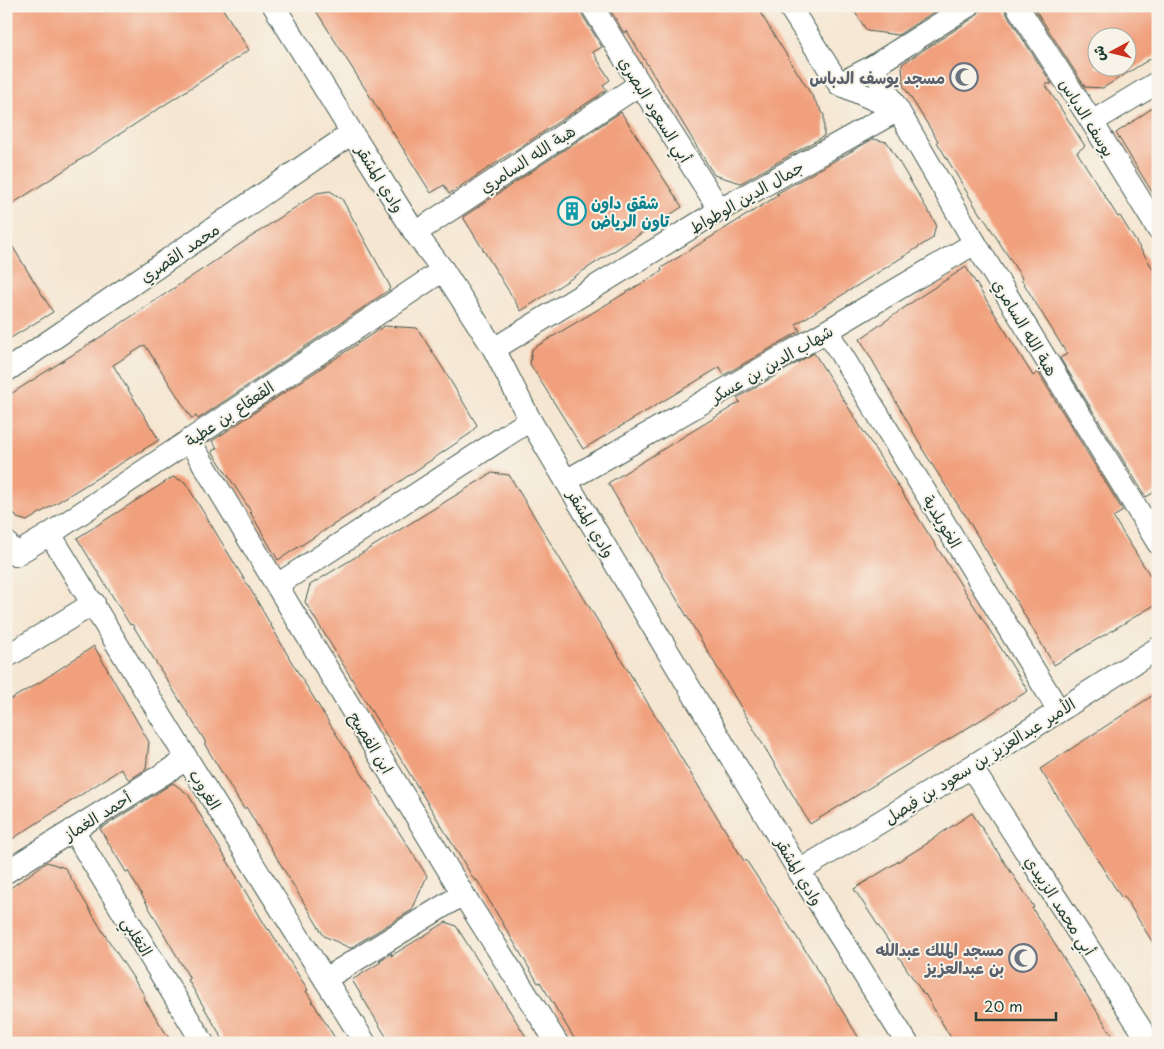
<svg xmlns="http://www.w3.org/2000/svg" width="1164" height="1049" font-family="'Playpen Sans','Playpen Sans Arabic',sans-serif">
	<rect width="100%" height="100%" fill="#f7f3e8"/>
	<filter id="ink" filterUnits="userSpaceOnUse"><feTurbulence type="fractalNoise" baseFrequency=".02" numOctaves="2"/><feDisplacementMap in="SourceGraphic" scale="10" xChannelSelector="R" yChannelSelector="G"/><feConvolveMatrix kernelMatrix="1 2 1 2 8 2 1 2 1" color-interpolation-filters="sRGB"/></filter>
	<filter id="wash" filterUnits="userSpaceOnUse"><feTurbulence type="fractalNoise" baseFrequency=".0096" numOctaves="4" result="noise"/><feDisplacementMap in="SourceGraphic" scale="20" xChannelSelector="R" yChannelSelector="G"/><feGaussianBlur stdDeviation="1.12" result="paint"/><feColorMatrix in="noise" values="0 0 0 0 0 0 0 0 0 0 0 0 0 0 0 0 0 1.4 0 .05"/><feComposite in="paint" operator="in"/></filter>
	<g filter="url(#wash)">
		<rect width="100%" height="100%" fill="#f5e6d1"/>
		<g id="blocks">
			<g fill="#f1a07d" fill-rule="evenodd">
				<path d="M6 6H221L249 50 6 208Z"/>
				<path d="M313 6H579L581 13 602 47 593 52 610 80 603 85 607 90 449 194 444 185 431 193Z"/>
				<path d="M608 6H756L824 115V136L741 183 714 175 627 31 624 33Z"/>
				<path d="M851 6H943L898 35 867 31Z"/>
				<path d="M981 6H1004L1006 13 1052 84H1045L1085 146 1077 152 1118 217 1120 216 1158 277V490L1146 497 1060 358 1067 354 1021 279 1022 278 982 215 981 216 937 142 938 141 903 85 902 64 975 17 979 12Z"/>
				<path d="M1033 6H1158V54L1103 88 1085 87ZM1096 38H1126V68H1096Z"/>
				<path d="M1158 104V202L1116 133Z"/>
				<path d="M621 112 682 207 521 311 463 217Z"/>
				<path d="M873 139 887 142 936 224 933 238 796 324 800 331 724 375 720 367 583 449 530 364 532 349 662 271 661 268 779 195 776 194Z"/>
				<path d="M330 191 342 199 390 286 389 290 198 419 196 416 192 419 145 345 113 365 159 440 27 521 17 518 6 500V397L102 336 317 193Z"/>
				<path d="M6 236 53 312 6 341Z"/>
				<path d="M966 267 1033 376 1038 372 1123 511 1113 517 1158 588V603L1054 665 964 513H963L921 447H922L860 339 921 296Z"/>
				<path d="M384 326 417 328 444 370 477 425 471 433 377 497 278 560 250 512 252 513 212 451 217 448 212 441Z"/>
				<path d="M814 353 1028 691 810 824 608 483 740 402 737 398Z"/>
				<path d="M492 473 509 475 744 861 746 860 815 965H814L862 1043H577L540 982 538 983 477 880 475 881 305 602 310 585Z"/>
				<path d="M173 477 185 482 255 597 291 661 346 750H347L427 876 412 910 350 948 324 936 246 807 244 809 205 745V741L132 624 130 625 77 538Z"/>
				<path d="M94 646 149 742 146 769 129 780 121 769 6 843V702L40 682Z"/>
				<path d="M1158 692V951L1124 896 1121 897 1040 769Z"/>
				<path d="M173 783 188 794 268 930 269 929 308 990 306 991 338 1043H225L188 980 190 979 128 871 126 872 100 829Z"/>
				<path d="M972 813 1034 907 1032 908 1117 1043H954L925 994 924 995 854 889 928 843V842Z"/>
				<path d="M47 862 65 868 103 932 145 996 143 997 172 1043H6V891Z"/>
				<path d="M446 922 456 926 530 1043H390L352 980 381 962 379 961 392 953 391 956Z"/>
			</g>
		</g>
	</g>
	<g filter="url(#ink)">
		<use href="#blocks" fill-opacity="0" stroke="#3f564c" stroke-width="1"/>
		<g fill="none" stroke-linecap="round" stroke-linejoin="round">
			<defs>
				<g id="minor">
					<path d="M274 6 352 133 415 233 443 270 494 349 530 420 566 481 799 871 907 1043"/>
					<path d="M592 6 640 84 720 210"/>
					<path d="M789 6 839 84 898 110"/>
					<path d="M1017 6 1092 122 1158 229"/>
					<path d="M872 67 898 110 975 243 1158 543"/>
					<path d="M839 84 872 67 968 6"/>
					<path d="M1092 122 1158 82"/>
					<path d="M415 233 640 84"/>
					<path d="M827 331 1059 711"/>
					<path d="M494 349 720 210 898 110"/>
					<path d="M6 371 352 133"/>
					<path d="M189 440 463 894 557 1043"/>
					<path d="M566 481 827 331 975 243"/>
					<path d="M50 534 187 759 365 1043"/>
					<path d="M6 542 15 555 50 534 443 270"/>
					<path d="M277 585 530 420"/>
					<path d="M6 657 94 603"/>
					<path d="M971 767 1150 1043"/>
					<path d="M73 830 203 1043"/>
					<path d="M799 871 971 767 1158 648"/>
					<path d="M6 872 187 759"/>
					<path d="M325 979 463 894"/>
				</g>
			</defs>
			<use href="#minor" stroke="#3f564c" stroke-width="24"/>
			<use href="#minor" stroke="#fff" stroke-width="22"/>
		</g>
	</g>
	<defs>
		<symbol id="mosque-ring" viewBox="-11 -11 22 22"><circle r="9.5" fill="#f7f3e8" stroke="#6b7280" stroke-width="1.5"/><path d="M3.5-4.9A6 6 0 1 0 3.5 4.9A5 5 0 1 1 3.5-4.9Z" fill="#6b7280"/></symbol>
		<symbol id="building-ring" viewBox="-11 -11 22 22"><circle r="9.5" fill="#f7f3e8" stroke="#0f9aa8" stroke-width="1.5"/><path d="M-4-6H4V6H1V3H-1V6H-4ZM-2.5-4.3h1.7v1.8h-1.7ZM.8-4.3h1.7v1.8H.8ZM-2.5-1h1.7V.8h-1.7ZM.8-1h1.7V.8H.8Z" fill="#0f9aa8"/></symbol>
	</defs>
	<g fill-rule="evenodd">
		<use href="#mosque-ring" x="948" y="61" width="32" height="32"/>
		<use href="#building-ring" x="556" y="195" width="32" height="32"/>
		<use href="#mosque-ring" x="1007" y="942" width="32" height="32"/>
	</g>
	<g text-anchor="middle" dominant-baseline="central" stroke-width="4" stroke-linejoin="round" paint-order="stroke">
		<g font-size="16" font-weight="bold" fill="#5b616d" stroke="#f7f3e8" text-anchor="end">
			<text x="945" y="77">مسجد يوسف الدباس</text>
			<text x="1004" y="949">مسجد الملك عبدالله<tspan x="1004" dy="18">بن عبدالعزيز</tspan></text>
		</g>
		<g font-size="16" fill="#1f3d34" stroke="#f7f3e8">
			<text transform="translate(656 109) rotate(58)">أبي السعود البصري</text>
			<text transform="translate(1088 117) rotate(58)">يوسف الدباس</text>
			<text transform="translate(527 158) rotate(-33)">هبة الله السامري</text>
			<text transform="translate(381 178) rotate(58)">وادي المشقر</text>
			<text transform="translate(746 196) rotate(-30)">جمال الدين الوطواط</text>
			<text transform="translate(179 252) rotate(-34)">محمد القصري</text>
			<text transform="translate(1026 327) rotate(59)">هبة الله السامري</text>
			<text transform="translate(771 363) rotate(-30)">شهاب الدين بن عسكر</text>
			<text transform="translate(229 413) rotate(-34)">القعقاع بن عطية</text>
			<text transform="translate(943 521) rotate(59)">الخويلدية</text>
			<text transform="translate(592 523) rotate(59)">وادي المشقر</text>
			<text transform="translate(372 742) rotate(59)">ابن الفصيح</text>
			<text transform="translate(979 760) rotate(-32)">الأمير عبدالعزيز بن سعود بن فيصل</text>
			<text transform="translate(206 789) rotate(58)">الغروب</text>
			<text transform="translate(97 815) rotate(-32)">أحمد الغماز</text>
			<text transform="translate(800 871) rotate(59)">وادي المشقر</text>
			<text transform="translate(1061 905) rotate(57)">أبي محمد الزبيدي</text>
			<text transform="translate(138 936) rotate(59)">التغلبي</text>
		</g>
		<g font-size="16" font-weight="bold" fill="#0d838f" stroke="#f7f3e8" text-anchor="start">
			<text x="591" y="202">شقق داون<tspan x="591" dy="18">تاون الرياض</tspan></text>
		</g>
	</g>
	<rect width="1164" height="1049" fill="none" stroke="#f7f3e8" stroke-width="25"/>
	<g transform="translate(1112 52) rotate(263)"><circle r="24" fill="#f7f3e8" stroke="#a1aaa0"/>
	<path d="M0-4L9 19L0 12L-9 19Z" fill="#c8321e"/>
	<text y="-8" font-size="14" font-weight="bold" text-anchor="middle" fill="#1f3d34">ش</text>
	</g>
	<path d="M976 1012v8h80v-8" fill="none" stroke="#1f3d34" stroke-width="2.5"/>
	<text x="984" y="1012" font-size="15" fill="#1f3d34" stroke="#f7f3e8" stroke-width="4" paint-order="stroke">20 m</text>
</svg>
